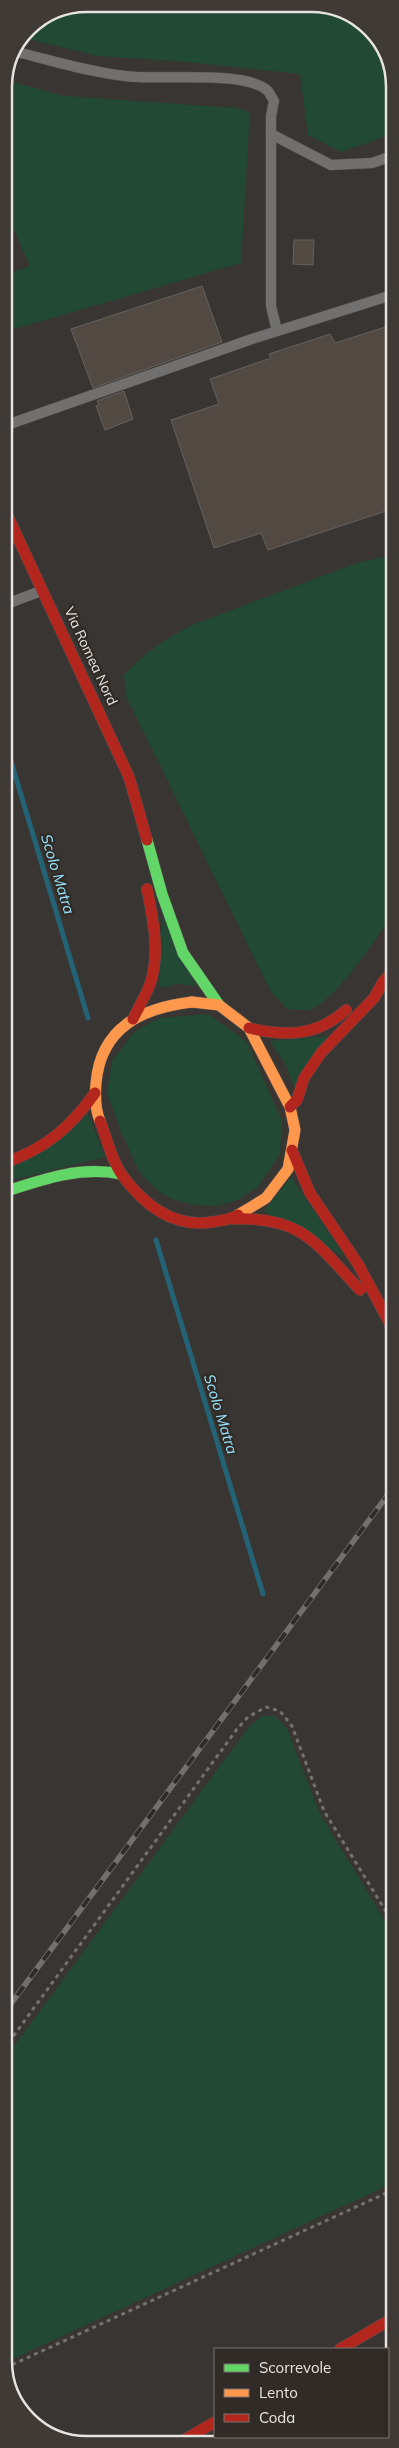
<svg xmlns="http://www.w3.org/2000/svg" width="399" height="2448" font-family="Mulish,sans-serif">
	<rect width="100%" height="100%" fill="#383532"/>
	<g fill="#214933">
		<path d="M333 7 375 32 395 82V133L341 152 308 135 300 74 188 62 98 56 24 38 28 28 56 10Z"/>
		<path d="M5 80 64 96 235 108 250 112 241 263 4 332V275L30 266 4 206Z"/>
		<path d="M383 557H395V911C378 936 339 995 314 1008 308 1012 295 1009 287 1009L271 992 126 696 124 675C144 653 164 640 190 626L357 563Z"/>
		<path d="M163 914 196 986 178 984 159 988Z"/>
		<path d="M208 1014 247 1042 282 1121 280 1154 258 1187 237 1200 217 1206 195 1205 175 1200 161 1193 148 1181 139 1171 122 1134 107 1093 112 1061 134 1032 160 1018Z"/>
		<path d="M328 1036 295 1088 285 1064 270 1041Z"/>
		<path d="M87 1111 105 1157 4 1182V1169Z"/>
		<path d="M291 1177 345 1257 264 1211Z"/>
		<path d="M262 1716H275L287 1729 320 1814 395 1937V2182L4 2363V2060L248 1728Z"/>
	</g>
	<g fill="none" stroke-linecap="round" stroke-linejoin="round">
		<g stroke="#246275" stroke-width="5">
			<path d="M4 738 88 1018"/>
			<path d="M156 1240 263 1594"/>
		</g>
	</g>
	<g fill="#524a42" stroke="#64625f">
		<path d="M294 240H314L313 265 293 264Z"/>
		<path d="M202 286 222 342 93 388 71 329Z"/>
		<path d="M395 324V508L268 550 261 533 214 548 171 420 219 404 210 379 271 358 269 354 330 334 335 343Z"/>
		<path d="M124 391 133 419 105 430 96 406 99 405 97 401Z"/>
	</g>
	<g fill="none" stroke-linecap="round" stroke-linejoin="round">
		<defs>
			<g id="lane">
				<path d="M17 52C53 61 89 72 125 76 158 81 245 69 268 91 270 94 272 98 274 101L271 116V306L277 331"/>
				<path d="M271 134 331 165 372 163 395 155"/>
				<path d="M4 426 252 339 395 294"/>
				<path d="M4 602 9 603 41 591"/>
			</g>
			<g id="fast">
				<path d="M147 840 162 894 183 953 219 1005"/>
				<path d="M4 1192C43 1179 80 1166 121 1174"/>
			</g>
			<g id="slow">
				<path d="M192 1002 219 1005 249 1028 290 1107 295 1130 288 1169 266 1198 238 1215"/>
				<path d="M100 1121C95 1109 95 1095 96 1083 101 1027 142 1008 192 1002"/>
			</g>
			<g id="jam">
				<path d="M4 508 129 777 147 840"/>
				<path d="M133 1019C139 1006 147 994 151 981 160 951 153 919 147 889"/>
				<path d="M249 1028C286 1037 317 1036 346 1010"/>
				<path d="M290 1107 297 1100 304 1078 321 1053 374 998 383 982 395 969"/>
				<path d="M100 1121C107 1138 111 1160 122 1175 144 1205 174 1228 212 1222 221 1221 230 1220 238 1215"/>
				<path d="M292 1150 310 1193 358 1264 395 1333"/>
				<path d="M4 1163C45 1149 70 1128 95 1093"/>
				<path d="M234 1219C302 1216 317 1244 360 1290"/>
				<path d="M340 2349 395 2317"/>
				<path d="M179 2443 215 2422"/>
			</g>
		</defs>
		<use href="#lane" stroke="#54504e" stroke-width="11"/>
		<use href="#fast" stroke="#54504e" stroke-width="12"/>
		<use href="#slow" stroke="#54504e" stroke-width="12"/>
		<use href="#jam" stroke="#54504e" stroke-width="12"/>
		<g stroke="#74716f" stroke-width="3" stroke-dasharray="4 4" stroke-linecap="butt">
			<path d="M4 1125 7 1133"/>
			<path d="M4 1135 7 1133 9 1139"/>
			<path d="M4 2049 237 1729 248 1717 266 1707 280 1711 292 1726 324 1811 395 1926"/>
			<path d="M5 2368 395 2189"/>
			<path d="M298 2437 302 2444"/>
		</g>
		<use href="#lane" stroke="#72706e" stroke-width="10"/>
		<use href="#fast" stroke="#63d668" stroke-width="11"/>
		<use href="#slow" stroke="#ff974d" stroke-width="11"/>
		<use href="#jam" stroke="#b3261e" stroke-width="11"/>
		<defs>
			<path id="rail" d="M4 2013 395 1485"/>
		</defs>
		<use href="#rail" stroke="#72706e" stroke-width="5.5"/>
		<use href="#rail" stroke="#302b26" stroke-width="4" stroke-dasharray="11" stroke-linecap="butt"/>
	</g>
	<g text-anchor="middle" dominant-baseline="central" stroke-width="4.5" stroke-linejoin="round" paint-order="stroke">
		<g font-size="14" fill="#e7e3e0" stroke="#302b26">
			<text transform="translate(91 656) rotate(65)">Via Romea Nord</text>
		</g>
		<g font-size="15" font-style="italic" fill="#96e3fd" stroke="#302b26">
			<text transform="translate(58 874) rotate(73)">Scolo Matra</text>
			<text transform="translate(221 1414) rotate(73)">Scolo Matra</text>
		</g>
	</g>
	<path d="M0 0H399V2448H0ZM87 12H311A75 75 0 0 1 386 87V2361A75 75 0 0 1 311 2436H87A75 75 0 0 1 12 2361V87A75 75 0 0 1 87 12Z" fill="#3f3a35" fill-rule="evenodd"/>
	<path fill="none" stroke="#e7e3e0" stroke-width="2.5" d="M87 12H311A75 75 0 0 1 386 87V2361A75 75 0 0 1 311 2436H87A75 75 0 0 1 12 2361V87A75 75 0 0 1 87 12Z"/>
	<rect x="214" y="2348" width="175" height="90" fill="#302b26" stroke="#797570"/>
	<rect x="224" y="2364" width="25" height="8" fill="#63d668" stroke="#797570"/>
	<text x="259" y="2373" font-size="15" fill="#e7e3e0">Scorrevole</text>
	<rect x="224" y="2389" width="25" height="8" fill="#ff974d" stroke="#797570"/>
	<text x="259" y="2398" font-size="15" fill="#e7e3e0">Lento</text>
	<rect x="224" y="2414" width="25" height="8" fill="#b3261e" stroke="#797570"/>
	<text x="259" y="2423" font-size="15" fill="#e7e3e0">Coda</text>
</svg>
